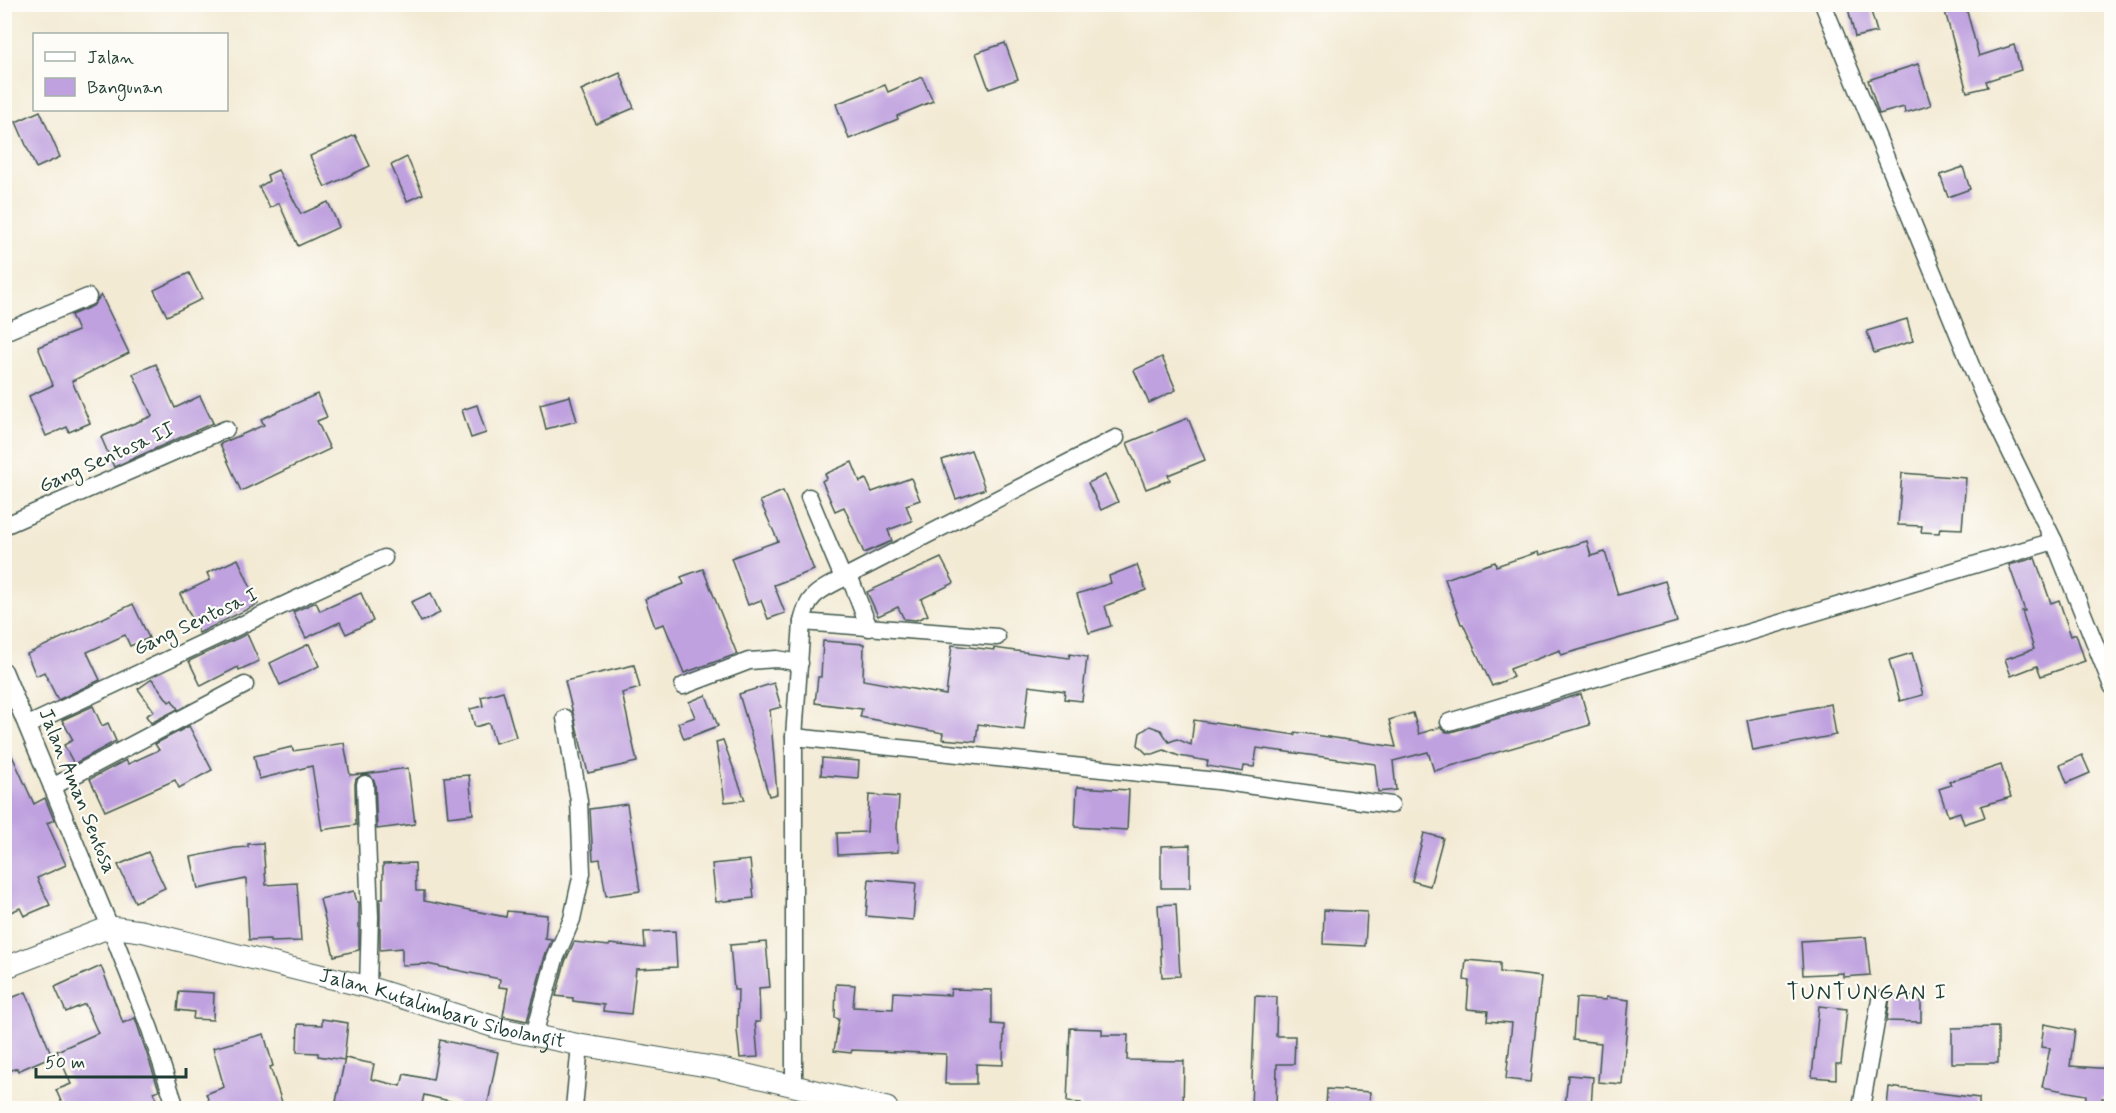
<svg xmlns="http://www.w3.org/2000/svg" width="2116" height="1113" font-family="Mynerve,sans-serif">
	<rect width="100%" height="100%" fill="#fdfcf7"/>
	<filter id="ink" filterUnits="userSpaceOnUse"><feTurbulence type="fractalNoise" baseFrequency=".0167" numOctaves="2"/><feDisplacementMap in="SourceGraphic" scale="12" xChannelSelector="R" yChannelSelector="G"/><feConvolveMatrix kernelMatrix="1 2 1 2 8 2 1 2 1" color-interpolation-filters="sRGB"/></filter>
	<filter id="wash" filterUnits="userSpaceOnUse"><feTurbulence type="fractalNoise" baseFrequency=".008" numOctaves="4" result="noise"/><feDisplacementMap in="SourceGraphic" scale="24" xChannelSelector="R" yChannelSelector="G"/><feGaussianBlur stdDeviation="1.35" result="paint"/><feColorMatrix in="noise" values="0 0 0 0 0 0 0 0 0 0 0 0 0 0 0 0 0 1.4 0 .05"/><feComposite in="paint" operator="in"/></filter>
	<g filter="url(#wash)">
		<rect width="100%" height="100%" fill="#f3ead4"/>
		<g id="blocks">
			<g fill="#bfa1df">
				<path d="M1847 4H1869L1877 32 1855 37Z"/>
				<path d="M1943 4H1965L1979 56 2014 45 2021 70 1986 81 1988 87 1967 92Z"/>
				<path d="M1005 43 1018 79 989 89 976 53Z"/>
				<path d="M1918 64 1931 105 1905 113 1904 107 1879 114 1868 80Z"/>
				<path d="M620 73 634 108 596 124 581 90Z"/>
				<path d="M922 77 933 101 897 116 898 119 849 139 836 104 885 85 888 92Z"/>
				<path d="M40 111 60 157 36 168 16 122Z"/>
				<path d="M355 135 370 166 325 187 310 156Z"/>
				<path d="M407 157 423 194 407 201 391 165Z"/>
				<path d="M1963 167 1970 189 1948 197 1940 175Z"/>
				<path d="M278 170 301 214 328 202 339 227 298 246 279 203 270 208 259 187 269 181 267 175Z"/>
				<path d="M189 273 202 299 167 316 154 290Z"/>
				<path d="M101 295 129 353 72 381 90 423 69 432 67 427 46 436 29 396 53 385 38 347 78 331 71 315 93 306Z"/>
				<path d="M1907 319 1913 341 1874 353 1867 331Z"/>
				<path d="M1162 357 1176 390 1149 403 1134 370Z"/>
				<path d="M156 364 175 408 200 396 213 423 114 467 101 437 152 416 133 374Z"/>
				<path d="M317 394 327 417 317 421 330 449 241 491 220 444 264 425 261 419Z"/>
				<path d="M570 396 577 421 546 429 540 404Z"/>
				<path d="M477 405 486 433 471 438 462 410Z"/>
				<path d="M1188 418 1205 460 1168 475 1170 480 1146 489 1127 443Z"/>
				<path d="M971 450 985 489 956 499 942 460Z"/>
				<path d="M852 462 860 482 866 479 872 492 911 478 920 500 906 505 912 521 888 530 892 541 864 553 844 507 835 511 822 481 827 478 825 474Z"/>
				<path d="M1902 473 1966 478 1962 529 1940 528 1939 533 1921 532 1922 526 1898 525Z"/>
				<path d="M1105 475 1118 502 1101 510 1088 483Z"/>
				<path d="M783 491 814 570 774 585 785 613 768 619 761 600 748 605 731 558 778 541 760 501Z"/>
				<path d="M1587 541 1591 556 1605 552 1618 595 1665 581 1677 622 1561 655 1560 650 1510 669 1513 677 1492 686 1463 624H1461L1445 579 1495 562 1496 566 1538 552 1539 555Z"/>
				<path d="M941 558 954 583 921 599 928 615 916 620 904 619 898 607 878 616 867 592Z"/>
				<path d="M2035 558 2051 603 2059 600 2071 636 2076 634 2085 661 2041 676 2037 666 2011 676 2005 659 2034 649 2022 611H2025L2009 565Z"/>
				<path d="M238 559 258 604 199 633 180 594 210 580 207 573Z"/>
				<path d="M1137 565 1146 590 1105 606 1111 626 1089 633 1077 594 1111 583 1109 576Z"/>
				<path d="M703 569 737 654 684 673 664 624 655 627 645 599 684 584 681 577Z"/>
				<path d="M361 593 373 621 346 634 340 622 306 638 293 612 316 602 320 611Z"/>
				<path d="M431 593 440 613 421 622 411 602Z"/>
				<path d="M133 604 149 638 130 646 125 635 87 652 100 680 58 700 44 672 36 676 27 654Z"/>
				<path d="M247 634 259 661 239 670 238 667 201 686 189 661Z"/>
				<path d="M823 641 864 644 863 680 946 695 952 645 994 650V648L1069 658 1070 654 1087 657 1082 701 1064 699 1065 691 1029 686 1024 730 978 724 976 742 942 739 943 733 860 717 862 709 815 703 818 677H821Z"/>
				<path d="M309 644 319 666 280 685 270 663Z"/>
				<path d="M1912 653 1923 695 1900 701 1889 660Z"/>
				<path d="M634 665 640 688 622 693 637 762 588 773 565 681Z"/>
				<path d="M152 679 169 702 172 700 178 709 151 723 146 716 154 711 138 689Z"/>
				<path d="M774 683 781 707 770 710 777 794 769 796 739 694Z"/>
				<path d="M503 691 516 737 495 743 489 723 475 727 470 709 483 706 481 697Z"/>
				<path d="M1581 694 1590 725 1434 771 1428 752 1393 761 1396 790 1378 792 1375 764 1257 748 1254 767 1244 766 1243 772 1207 766 1208 761 1179 756 1164 750 1153 754H1147L1138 745 1140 733 1150 726 1161 730 1169 742 1177 739 1191 745 1194 720 1295 735V732L1396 747 1389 720 1413 713 1419 734 1440 727 1446 732H1451Z"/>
				<path d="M706 695 718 726 684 739 678 723 695 717 689 702Z"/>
				<path d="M1831 704 1836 735 1753 751 1747 720Z"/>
				<path d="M93 706 102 726 108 723 116 741 74 764 64 745 73 740 62 720Z"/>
				<path d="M189 726 212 770 179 788 175 780 105 811 90 779 126 760 128 764 159 750 155 744Z"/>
				<path d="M4 738 34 804 45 798 54 820 47 823 66 865 37 878 50 905 24 916 20 908 4 915Z"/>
				<path d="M723 740 745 800 725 802 716 742Z"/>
				<path d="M344 743 350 775 364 774 356 779 355 784 356 825 322 830 312 766 259 779 254 756 292 747 293 751Z"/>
				<path d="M2082 755 2090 773 2067 783 2060 765Z"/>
				<path d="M822 758 859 761 858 778 821 775Z"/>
				<path d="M2001 765 2011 797 1981 806 1985 817 1964 824 1960 812 1948 816 1939 789 1951 785 1949 782Z"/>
				<path d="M408 768 415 824 377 829 375 783 370 775 364 774Z"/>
				<path d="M469 775 473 814 448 817 444 777Z"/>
				<path d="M1077 787 1129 790 1127 830 1075 827Z"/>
				<path d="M869 795 899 797 897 827 898 852 838 855 837 833 867 832Z"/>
				<path d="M627 804 640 891 606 896 600 859 593 860 590 809Z"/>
				<path d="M1424 833 1443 838 1430 886 1412 881Z"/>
				<path d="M263 843 266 885 297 883 301 941 270 942V939L249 940 246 879 198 889 191 857 235 848 248 847V844Z"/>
				<path d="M1190 845V888H1161V846Z"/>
				<path d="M148 852 165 888 135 902 118 865Z"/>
				<path d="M750 860 754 898 716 902 712 864Z"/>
				<path d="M415 863 416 891H424V901L506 917 507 911 547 915 545 938 552 939 545 956 527 1021 503 1016 508 988 499 987 500 979 427 964 402 965V948L380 950V899H383V864Z"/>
				<path d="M869 879 916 883 913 920 866 916Z"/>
				<path d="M354 891 357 902H359V950L334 956 320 899Z"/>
				<path d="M1176 904 1180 976 1162 977 1158 905Z"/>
				<path d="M1324 910 1367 912 1365 946 1323 944Z"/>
				<path d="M675 931 677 967 636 969 631 1014 603 1011 604 1005 573 1001V998L556 996 565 962 574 942 609 946 610 944 645 948 644 932Z"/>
				<path d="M1866 937 1870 975 1843 977V973L1803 975 1801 941Z"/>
				<path d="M766 942 770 987 759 988 760 1022H755L758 1057 740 1058 737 1030 738 990H734L730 945Z"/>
				<path d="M1466 960 1500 963V972L1541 977 1530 1082 1506 1079 1512 1023 1487 1021 1488 1011 1467 1009 1469 981 1464 980Z"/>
				<path d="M101 966 123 1023 135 1018 159 1090 153 1092 160 1108H64L56 1090 71 1084 57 1051 98 1033 85 1004 66 1012 55 987Z"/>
				<path d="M836 984 855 985 853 1007 893 1009 894 992 950 995 951 989 992 990V1024L1004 1025 1003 1065 976 1064V1084H945L946 1054 852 1050 851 1053 834 1051 839 1019 835 1018Z"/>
				<path d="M179 991 214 993 213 1020 193 1019 194 1012 177 1010Z"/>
				<path d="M26 992 52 1056 18 1071 17 1068 4 1073V1001Z"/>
				<path d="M1255 996 1277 997 1276 1036H1295L1294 1064H1277L1276 1108H1251Z"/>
				<path d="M1890 996 1921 997V1022L1887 1021Z"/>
				<path d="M1606 997 1629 1000 1622 1084 1598 1082 1601 1043 1573 1040 1576 998 1606 1000Z"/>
				<path d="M1819 1006 1847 1009 1841 1064H1836V1079L1812 1077Z"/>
				<path d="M322 1019 348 1023 344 1060 318 1056V1053L297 1052 298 1024 322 1025Z"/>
				<path d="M2044 1024 2075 1030 2070 1066 2112 1069V1098H2102V1106L2085 1105 2086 1095 2042 1087 2050 1048 2041 1047Z"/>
				<path d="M1998 1027V1063H1952V1028Z"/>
				<path d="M1070 1028 1102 1029V1035H1128L1127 1060 1184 1061 1183 1108H1081V1103L1067 1102Z"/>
				<path d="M264 1034 273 1066 270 1067 284 1108H212L206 1094 224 1087 213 1048Z"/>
				<path d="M440 1040 498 1052 487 1108 457 1105 458 1103 424 1095 421 1108H367L336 1102 345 1058 374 1064 371 1079 401 1086 404 1074 433 1080Z"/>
				<path d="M1568 1075 1593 1077 1591 1108H1565Z"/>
				<path d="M1889 1087 1979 1098V1108H1887Z"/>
				<path d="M1327 1089 1370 1092 1369 1108H1326Z"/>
			</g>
		</g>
	</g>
	<g filter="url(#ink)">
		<use href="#blocks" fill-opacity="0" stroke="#3f574c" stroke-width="1.5"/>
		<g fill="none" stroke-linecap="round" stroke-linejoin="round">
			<defs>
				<g id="minor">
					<path d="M1823 4 1986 402 2054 541 2112 686"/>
					<path d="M4 332 88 297"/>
					<path d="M809 497 843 578"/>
					<path d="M4 526 226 429"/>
					<path d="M849 575 869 628"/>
					<path d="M802 622 997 637"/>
					<path d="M4 671 110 927 150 1029 176 1108"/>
					<path d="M683 686 749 661 777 659 800 663"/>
					<path d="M1449 722 2054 541"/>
					<path d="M28 725 384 558"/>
					<path d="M794 737 1217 781 1391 805"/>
					<path d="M365 784 370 917 368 987"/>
					<path d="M52 787 245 685"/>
					<path d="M534 1035 555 959 572 919 582 873 579 801 565 718"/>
					<path d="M794 1086V737L802 622C808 591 823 590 849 575L1116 438"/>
					<path d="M574 1108 580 1045"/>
					<path d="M1861 1108 1880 1000"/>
				</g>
				<g id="tertiary">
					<path id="s1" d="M4 968 110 927 141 931 368 987 498 1028 580 1045 718 1068 887 1108"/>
				</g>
			</defs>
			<use href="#minor" stroke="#3f574c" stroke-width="19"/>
			<use href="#tertiary" stroke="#3f574c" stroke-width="23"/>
			<use href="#minor" stroke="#fff" stroke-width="16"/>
			<use href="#tertiary" stroke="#fff" stroke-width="21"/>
		</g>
	</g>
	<g text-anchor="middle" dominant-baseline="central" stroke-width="4.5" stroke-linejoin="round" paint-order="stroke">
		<g font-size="20" fill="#1f3d34" stroke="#fdfcf7">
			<text transform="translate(107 458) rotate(-24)">Gang Sentosa II</text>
			<text transform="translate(196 622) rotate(-25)">Gang Sentosa I</text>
			<text transform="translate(77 791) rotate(68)">Jalan Aman Sentosa</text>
			<text stroke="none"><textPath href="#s1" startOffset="456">Jalan Kutalimbaru Sibolangit</textPath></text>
		</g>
		<g font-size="22" letter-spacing="1.5" fill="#1f3d34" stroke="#fdfcf7">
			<text x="1867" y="993">TUNTUNGAN I</text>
		</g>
	</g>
	<rect width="2116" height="1113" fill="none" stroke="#fdfcf7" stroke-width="24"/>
	<rect x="33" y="33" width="195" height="78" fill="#fdfcf7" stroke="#a4b0a9" stroke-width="1.5"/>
	<rect x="45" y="52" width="30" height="9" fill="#ffffff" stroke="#a4b0a9" stroke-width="1.5"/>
	<text x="87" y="63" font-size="18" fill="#1f3d34">Jalan</text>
	<rect x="45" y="78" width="30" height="18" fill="#bfa1df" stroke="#a4b0a9" stroke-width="1.5"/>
	<text x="87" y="93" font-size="18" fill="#1f3d34">Bangunan</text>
	<path d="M36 1068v9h150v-9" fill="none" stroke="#1f3d34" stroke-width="3"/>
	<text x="45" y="1068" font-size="18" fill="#1f3d34" stroke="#fdfcf7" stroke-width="4.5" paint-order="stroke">50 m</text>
</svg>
